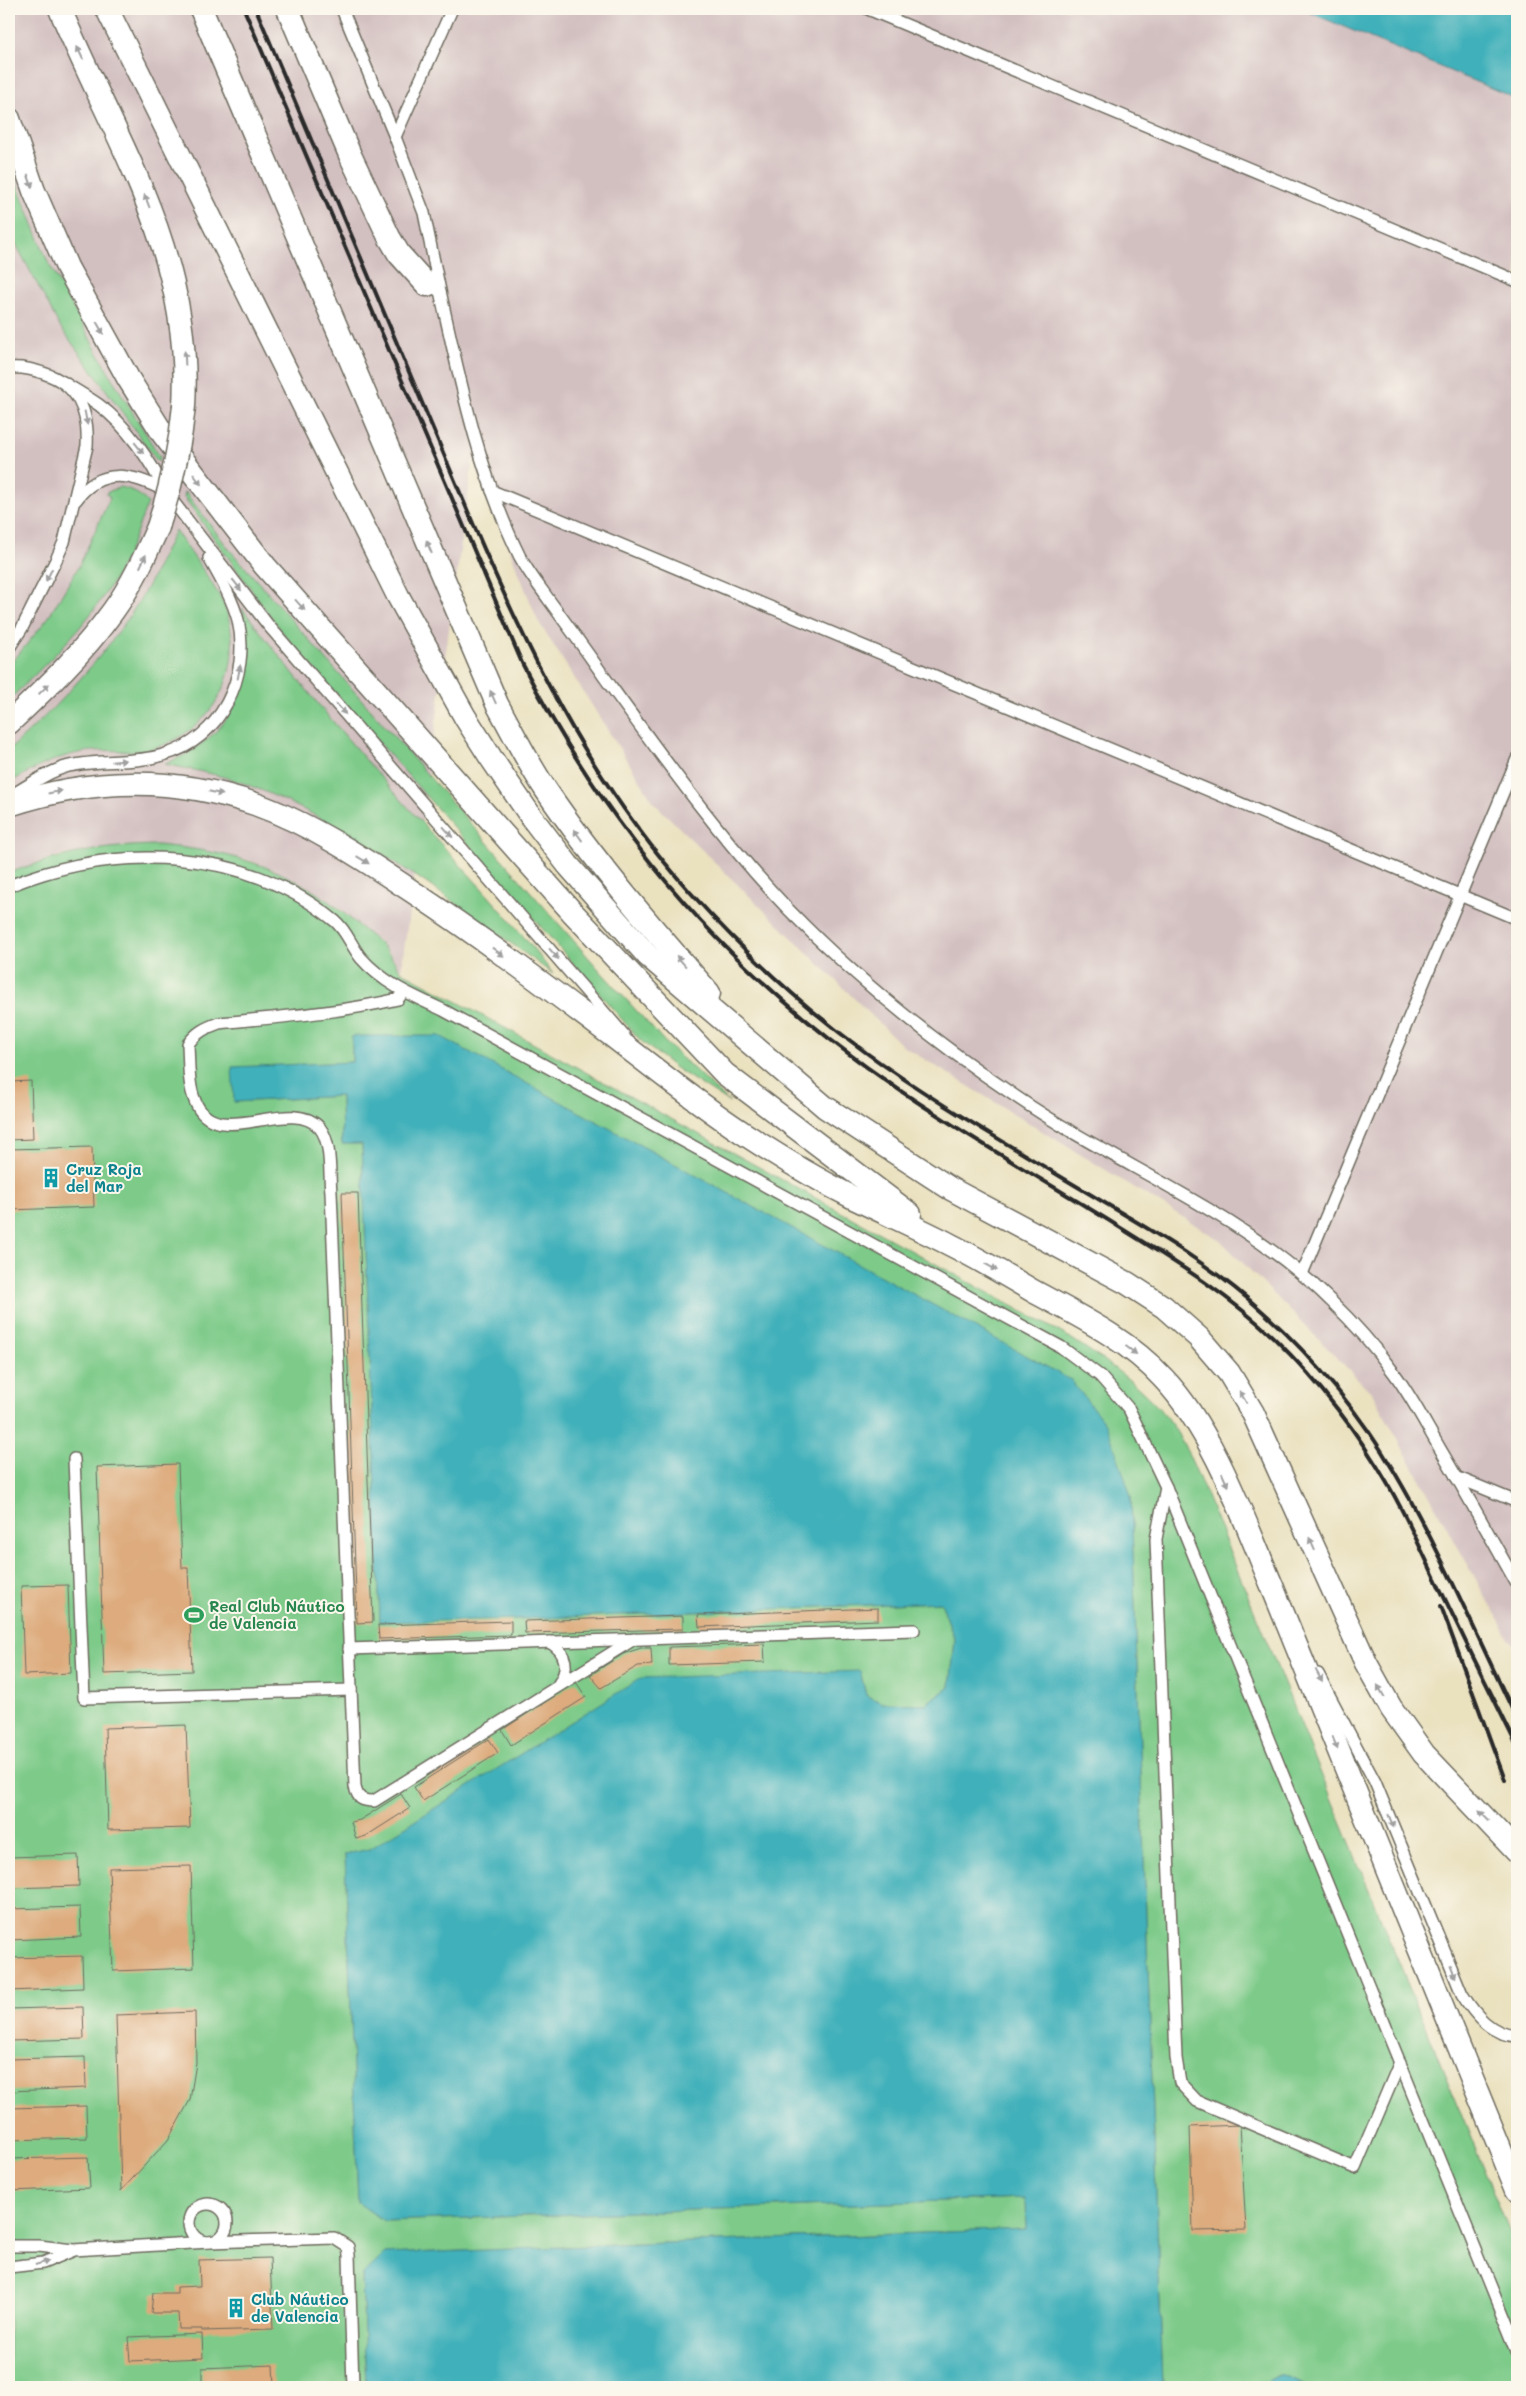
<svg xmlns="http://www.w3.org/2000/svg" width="1526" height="2396" font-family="Mali,sans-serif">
	<rect width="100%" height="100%" fill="#fbf7ec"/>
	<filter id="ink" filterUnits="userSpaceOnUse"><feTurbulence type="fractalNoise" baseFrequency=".02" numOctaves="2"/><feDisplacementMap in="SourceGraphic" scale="10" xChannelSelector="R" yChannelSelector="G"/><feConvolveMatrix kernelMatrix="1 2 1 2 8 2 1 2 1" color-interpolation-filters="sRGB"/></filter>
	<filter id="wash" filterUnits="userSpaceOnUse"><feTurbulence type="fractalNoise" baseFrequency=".0096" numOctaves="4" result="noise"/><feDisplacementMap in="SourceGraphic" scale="20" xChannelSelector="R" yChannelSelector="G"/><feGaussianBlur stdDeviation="1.12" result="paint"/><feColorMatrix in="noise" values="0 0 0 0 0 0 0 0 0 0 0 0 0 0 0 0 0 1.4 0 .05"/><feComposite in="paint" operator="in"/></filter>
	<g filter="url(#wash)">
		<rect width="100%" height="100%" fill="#eae1bf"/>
		<path fill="#d2bfc0" d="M9 9H1301L1517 99V1653L1372 1393 1220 1240 903 1046 655 804 538 621 473 459 401 971 389 953 340 909 301 883 270 868 248 860 157 845 125 846 62 855 9 873Z"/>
		<g fill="#7dca89" stroke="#547a5a">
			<path d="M9 164 48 262 110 375 160 457 158 462 59 325 19 250 9 229Z"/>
			<path d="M119 487C131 488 139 494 148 503 137 529 128 558 112 583 85 628 47 663 9 700V666L48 618 79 566 110 498 106 493Z"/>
			<path d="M185 492 229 549 603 974 665 1042 730 1103 677 1069 641 1041 283 633 184 497Z"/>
			<path d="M175 530C189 551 218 588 226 610 247 669 213 731 154 748 135 754 113 749 93 751 63 753 35 768 9 783V750C57 707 115 646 146 589 157 570 165 550 175 530Z"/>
			<path d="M242 608C296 679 354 748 414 814 461 867 511 917 553 974 458 905 353 824 243 783 218 774 191 770 165 764 175 759 187 755 196 748 248 711 252 667 242 608Z"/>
			<path d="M157 845C240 852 297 870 360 927 369 935 381 943 388 953 393 958 396 965 401 971L1069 1337C1111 1365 1157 1395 1182 1441 1191 1458 1198 1476 1206 1494L1517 2250V2387H1308L1279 2375 1256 2387H1163L1131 1496 352 1037V1062L233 1068 235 1102 341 1096 342 1144H362L380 1621 518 1619 941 1602 955 1640 950 1687 925 1704 882 1703 866 1695 860 1671 370 1849 345 1854 358 2203 385 2221 1025 2198 1026 2229 386 2254 362 2275 366 2387H9V873C61 854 101 846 157 845Z"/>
		</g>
		<g fill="#40b0ba" stroke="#366e72">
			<path d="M1301 9H1517V99Z"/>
			<path d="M352 1036H440L1071 1380 1107 1426 1131 1496 1163 2387H366L362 2275 385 2254 1026 2229 1025 2198 384 2221 358 2203 345 1854 370 1849 641 1678 860 1671 866 1695 882 1703 925 1704 950 1687 955 1640 941 1602 518 1619 380 1622 362 1144H342L341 1096 234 1102 232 1067 352 1062Z"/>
			<path d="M1279 2375 1308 2387H1256Z"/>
		</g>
		<g id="blocks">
			<g fill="#ddab7d">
				<path d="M31 1081 33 1139 9 1140V1082Z"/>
				<path d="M92 1147 94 1207 9 1210V1149Z"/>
				<path d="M342 1193H358L373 1622 357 1623Z"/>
				<path d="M178 1464 182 1568H188L192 1671 104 1674 97 1467Z"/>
				<path d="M68 1585 71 1673 24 1675 21 1586Z"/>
				<path d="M878 1608V1620L699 1627 698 1615Z"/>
				<path d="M683 1616V1629L525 1633 524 1621Z"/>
				<path d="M511 1621V1635L379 1639 378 1625Z"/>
				<path d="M764 1644 765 1662 669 1665V1647Z"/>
				<path d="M641 1648H651L652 1665 638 1666 601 1688 590 1675 623 1654Z"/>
				<path d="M576 1682 586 1697 511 1745 502 1730Z"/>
				<path d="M186 1725 190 1828 108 1830 105 1728Z"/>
				<path d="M489 1739 498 1753 423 1801 414 1787Z"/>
				<path d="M401 1794 410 1808 366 1836 356 1839 351 1822 360 1820Z"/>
				<path d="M78 1855 79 1886 9 1888V1857Z"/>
				<path d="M191 1866 194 1968 113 1971 109 1868Z"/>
				<path d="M80 1907 81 1937 9 1940V1909Z"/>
				<path d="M82 1956 83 1988 9 1991V1958Z"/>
				<path d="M83 2007 84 2039 9 2041V2009Z"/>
				<path d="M195 2012 196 2063 190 2100 168 2140 121 2191 116 2015Z"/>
				<path d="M85 2057 86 2088 9 2091V2059Z"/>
				<path d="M86 2106 87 2138 9 2140V2108Z"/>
				<path d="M1240 2125 1246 2230 1193 2231 1190 2127Z"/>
				<path d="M88 2157 90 2188 9 2191V2159Z"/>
				<path d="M270 2258 273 2329 202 2331V2329H179L178 2313H151L153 2293H177V2287L200 2286 199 2260Z"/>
				<path d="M202 2334 203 2358 130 2361 128 2337Z"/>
				<path d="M273 2365 274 2387H202V2368Z"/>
			</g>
		</g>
	</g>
	<g filter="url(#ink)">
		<use href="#blocks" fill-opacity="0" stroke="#6e6b5f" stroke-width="1"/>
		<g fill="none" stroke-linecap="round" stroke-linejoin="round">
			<defs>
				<g id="service">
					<path d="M342 9 395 137 452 9"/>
					<path d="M868 9 1517 281"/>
					<path d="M395 137 424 213 440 291"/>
					<path d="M427 285 440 291C460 381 479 474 520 557 528 572 539 586 549 600 568 626 587 652 605 678 663 758 721 839 789 910 858 981 936 1043 1018 1098 1121 1168 1242 1212 1331 1301 1354 1323 1375 1347 1394 1373 1411 1396 1425 1423 1439 1447 1466 1493 1491 1538 1517 1584"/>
					<path d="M9 368C20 367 32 369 43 373 78 384 89 411 87 446L64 542 56 560 22 628 9 648"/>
					<path d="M63 382C75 390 88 397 99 405 126 425 151 461 165 491L268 625 624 1035"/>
					<path d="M492 491 1517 919"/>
					<path d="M76 500C101 466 133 474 165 491"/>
					<path d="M9 797C27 786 49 771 69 766 100 759 133 764 163 755 221 740 251 675 238 620 232 598 220 578 209 558"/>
					<path d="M9 886C115 843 243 846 335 921 346 930 352 947 361 958 384 984 413 996 443 1010L1061 1347 1100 1376 1129 1409 1166 1487 1517 2351"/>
					<path d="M403 992 398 999C339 1013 279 1017 219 1023 205 1028 197 1032 188 1044 189 1062 188 1085 195 1101 215 1153 289 1094 320 1128 332 1143 329 1174 331 1192L355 1787C358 1799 362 1801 374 1801L634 1639"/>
					<path d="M1302 1274 1517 759"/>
					<path d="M74 1459 84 1698 351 1690"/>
					<path d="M1456 1477 1517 1502"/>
					<path d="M1166 1487 1156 1539 1176 2058 1180 2083 1197 2101 1355 2168 1400 2062"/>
					<path d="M549 1642C567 1652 570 1669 558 1685"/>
					<path d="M349 1649 914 1630"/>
					<path d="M1318 1674 1375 1782 1462 1994C1475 2015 1491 2035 1517 2036"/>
					<circle cx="208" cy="2223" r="19"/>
					<path d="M9 2246H39L73 2250 209 2242 334 2238 348 2247 349 2255 353 2387"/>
					<path d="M9 2267 43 2263 72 2251"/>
				</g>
				<g id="minor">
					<path d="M60 9C116 143 193 254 184 406"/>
					<path d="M107 9 398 596 465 717 491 758 532 818 568 865 648 956 825 1107 951 1189 1127 1283 1164 1307 1199 1338 1229 1373 1253 1413 1366 1663 1391 1708 1424 1754 1517 1852"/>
					<path d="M201 9 497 704C513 733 528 763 546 790 595 862 652 928 709 993"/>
					<path d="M288 9 350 155 389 237 399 254 427 285"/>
					<path d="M9 119 34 191 67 267 128 378 163 434 265 566 574 914 725 1074 910 1214"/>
					<path d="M9 723C46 688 83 653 113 611 132 585 145 556 158 527"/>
					<path d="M9 805C90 778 174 776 255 804 311 824 364 859 413 892 481 937 546 986 611 1035 654 1068 697 1103 743 1133 778 1156 814 1178 852 1197 884 1213 918 1228 951 1245 979 1259 1006 1275 1033 1291 1079 1316 1127 1339 1163 1378 1213 1430 1244 1520 1272 1586L1517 2190"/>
				</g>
			</defs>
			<use href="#service" stroke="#6e6b5f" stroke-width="14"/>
			<use href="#minor" stroke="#6e6b5f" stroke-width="25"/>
			<use href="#service" stroke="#fff" stroke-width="11"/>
			<use href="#minor" stroke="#fff" stroke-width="22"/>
			<g stroke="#2b2b2b" stroke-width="4">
				<path d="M244 9 522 663C622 858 756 1001 942 1118 999 1155 1058 1189 1116 1225 1172 1260 1227 1293 1275 1339 1320 1383 1359 1434 1390 1488 1410 1523 1426 1561 1444 1597 1468 1647 1492 1696 1517 1746"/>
				<path d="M256 9C314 147 373 285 431 424 502 592 565 753 690 892 744 952 803 1007 868 1054 927 1097 991 1134 1053 1172 1125 1216 1201 1255 1263 1312 1314 1358 1360 1413 1395 1473 1441 1551 1477 1637 1517 1719"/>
				<path d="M1441 1606 1505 1780"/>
			</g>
			<defs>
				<path id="minor-bridge" d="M158 527C171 487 180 448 184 406"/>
			</defs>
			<use href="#minor-bridge" stroke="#6e6b5f" stroke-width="25" stroke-linecap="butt"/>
			<use href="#minor-bridge" stroke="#fff" stroke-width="22"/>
		</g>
		<defs><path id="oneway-solid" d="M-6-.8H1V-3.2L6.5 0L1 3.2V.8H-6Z" transform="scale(1.25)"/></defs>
		<g fill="#a0a0a0">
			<use href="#oneway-solid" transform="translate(80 53) rotate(-115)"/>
			<use href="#oneway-solid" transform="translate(30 181) rotate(71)"/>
			<use href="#oneway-solid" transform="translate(147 201) rotate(-111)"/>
			<use href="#oneway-solid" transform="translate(100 328) rotate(61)"/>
			<use href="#oneway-solid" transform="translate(185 358) rotate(-93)"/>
			<use href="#oneway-solid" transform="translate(86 418) rotate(79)"/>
			<use href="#oneway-solid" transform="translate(139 448) rotate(51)"/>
			<use href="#oneway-solid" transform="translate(197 479) rotate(53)"/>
			<use href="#oneway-solid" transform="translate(429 547) rotate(-113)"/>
			<use href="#oneway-solid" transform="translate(143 561) rotate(-65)"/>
			<use href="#oneway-solid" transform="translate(49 575) rotate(117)"/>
			<use href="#oneway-solid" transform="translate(237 585) rotate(52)"/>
			<use href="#oneway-solid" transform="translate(300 605) rotate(48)"/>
			<use href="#oneway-solid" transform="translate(239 672) rotate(-79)"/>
			<use href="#oneway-solid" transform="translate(44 689) rotate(-44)"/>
			<use href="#oneway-solid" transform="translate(493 697) rotate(-114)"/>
			<use href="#oneway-solid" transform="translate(341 709) rotate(49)"/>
			<use href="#oneway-solid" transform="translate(119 761) rotate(-5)"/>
			<use href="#oneway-solid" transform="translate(55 792) rotate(-11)"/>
			<use href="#oneway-solid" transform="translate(216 793) rotate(14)"/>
			<use href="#oneway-solid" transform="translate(448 832) rotate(49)"/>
			<use href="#oneway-solid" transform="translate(578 835) rotate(-126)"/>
			<use href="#oneway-solid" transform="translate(363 860) rotate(31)"/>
			<use href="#oneway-solid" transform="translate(498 952) rotate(36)"/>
			<use href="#oneway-solid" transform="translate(554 954) rotate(49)"/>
			<use href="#oneway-solid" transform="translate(681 961) rotate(-131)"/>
			<use href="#oneway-solid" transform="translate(991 1267) rotate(29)"/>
			<use href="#oneway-solid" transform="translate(1131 1350) rotate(37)"/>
			<use href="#oneway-solid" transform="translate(1243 1397) rotate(-121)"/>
			<use href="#oneway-solid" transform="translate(1225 1480) rotate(66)"/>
			<use href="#oneway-solid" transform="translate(1312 1544) rotate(-114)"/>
			<use href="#oneway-solid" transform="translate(1319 1676) rotate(62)"/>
			<use href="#oneway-solid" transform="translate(1381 1691) rotate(-120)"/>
			<use href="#oneway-solid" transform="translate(1335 1743) rotate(68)"/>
			<use href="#oneway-solid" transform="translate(1484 1816) rotate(-135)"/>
			<use href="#oneway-solid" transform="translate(1391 1821) rotate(68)"/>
			<use href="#oneway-solid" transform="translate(1453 1971) rotate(68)"/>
			<use href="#oneway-solid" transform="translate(42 2263) rotate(-16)"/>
		</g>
	</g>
	<defs>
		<symbol id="building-bare" viewBox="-9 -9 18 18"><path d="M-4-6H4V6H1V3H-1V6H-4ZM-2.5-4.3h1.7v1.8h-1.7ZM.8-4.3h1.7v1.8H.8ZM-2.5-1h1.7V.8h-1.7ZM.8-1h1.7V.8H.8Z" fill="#0f9aa8" stroke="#fbf7ec" stroke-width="2.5" paint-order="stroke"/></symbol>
		<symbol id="stadium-bare" viewBox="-9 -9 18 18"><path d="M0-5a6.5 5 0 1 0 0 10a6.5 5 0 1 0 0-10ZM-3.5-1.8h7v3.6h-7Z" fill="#2e9e5b" stroke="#fbf7ec" stroke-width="2.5" paint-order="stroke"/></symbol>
	</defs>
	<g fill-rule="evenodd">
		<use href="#building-bare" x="37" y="1164" width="28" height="28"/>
		<use href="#stadium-bare" x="180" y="1601" width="28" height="28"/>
		<use href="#building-bare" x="222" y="2294" width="28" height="28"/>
	</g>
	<g text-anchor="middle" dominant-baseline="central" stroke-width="4" stroke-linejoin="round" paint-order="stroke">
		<g font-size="15" font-weight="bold" fill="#0d838f" stroke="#fbf7ec" text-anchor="start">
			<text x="66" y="1169">Cruz Roja<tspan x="66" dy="17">del Mar</tspan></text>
			<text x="251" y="2299">Club Náutico<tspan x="251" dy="17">de Valencia</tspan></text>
		</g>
		<g font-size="15" font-weight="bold" fill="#27864d" stroke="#fbf7ec" text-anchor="start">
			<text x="209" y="1606">Real Club Náutico<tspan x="209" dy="17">de Valencia</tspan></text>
		</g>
	</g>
	<rect width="1526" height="2396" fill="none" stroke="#fbf7ec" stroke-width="30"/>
</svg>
